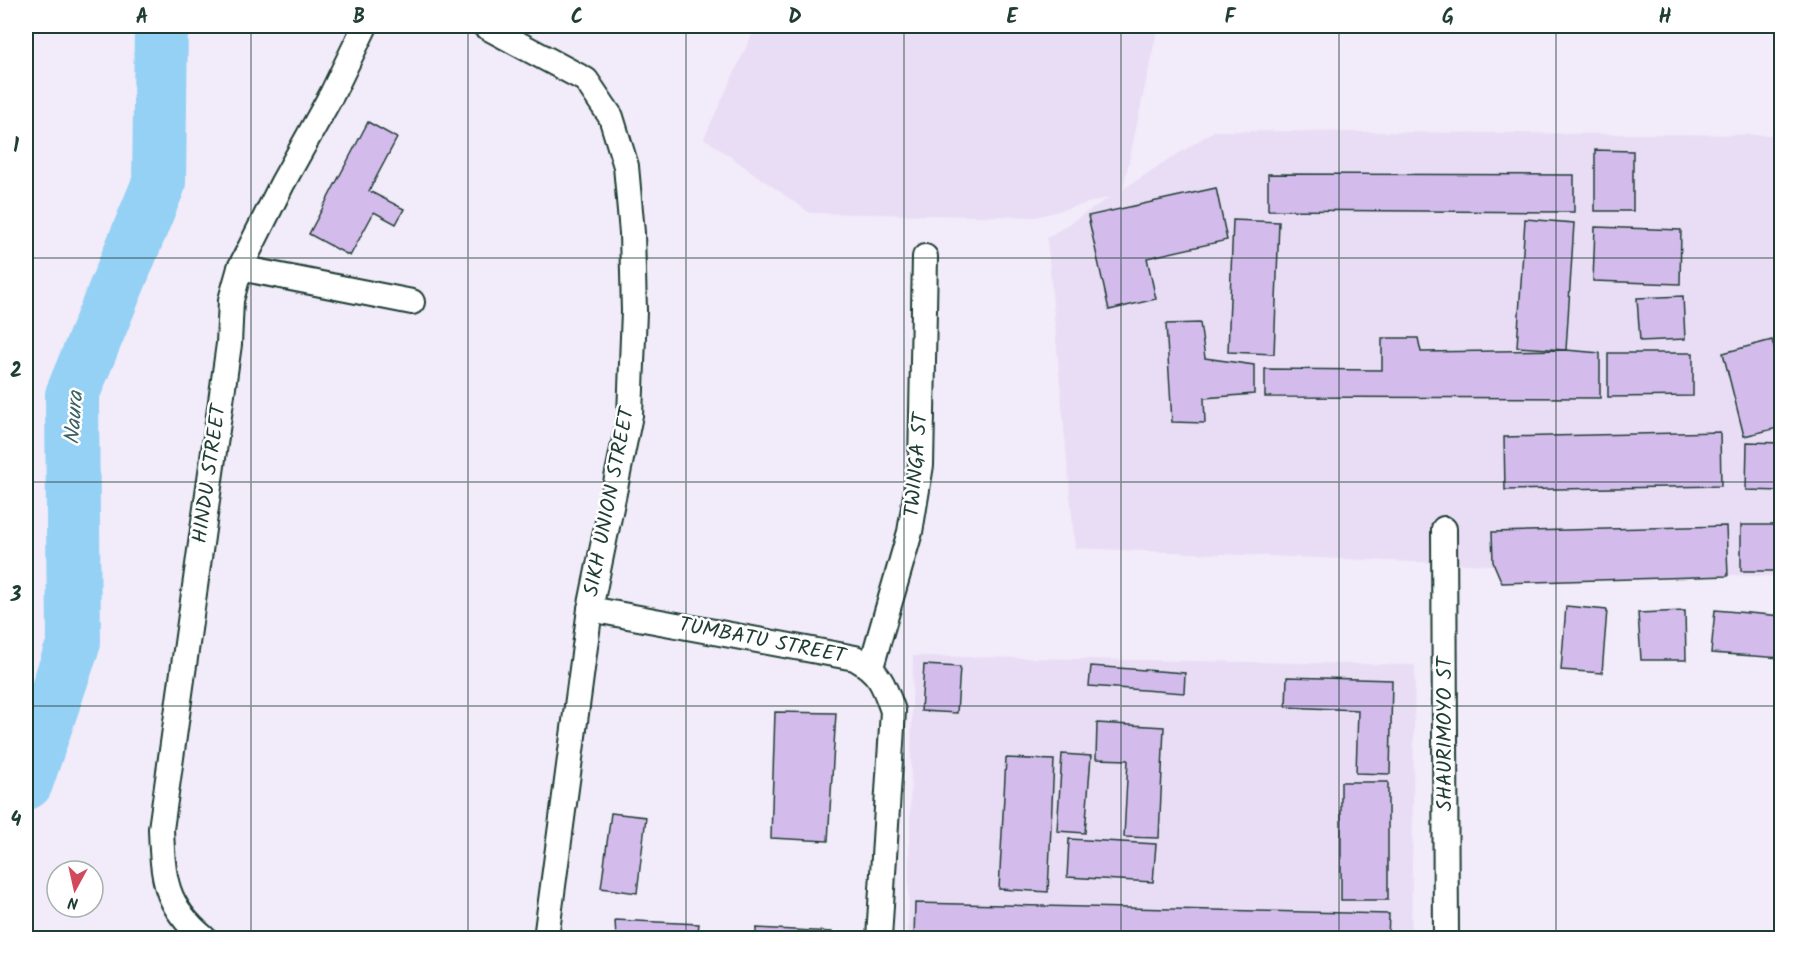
<svg xmlns="http://www.w3.org/2000/svg" width="1807" height="964" font-family="Kalam,sans-serif">
	<rect width="100%" height="100%" fill="#f2ebf9"/>
	<filter id="ink" filterUnits="userSpaceOnUse"><feTurbulence type="fractalNoise" baseFrequency=".0167" numOctaves="2"/><feDisplacementMap in="SourceGraphic" scale="12" xChannelSelector="R" yChannelSelector="G"/><feConvolveMatrix kernelMatrix="1 2 1 2 8 2 1 2 1" color-interpolation-filters="sRGB"/></filter>
	<g filter="url(#ink)">
		<g fill="#e9ddf5">
			<path d="M756 26H1158L1123 189 1214 131 1781 135V577L1075 548 1047 238 1110 197 1036 217 810 213 704 138Z"/>
			<path d="M913 656 1415 665 1411 938H908Z"/>
		</g>
		<g fill="none" stroke-linecap="round" stroke-linejoin="round">
			<path stroke="#95d1f5" stroke-width="54" d="M26 783 74 642 72 395 159 183 161 26"/>
		</g>
		<g fill="#d3bcec" stroke="#1f3d34" stroke-width="1.5">
			<path d="M368 122 397 138 369 191 404 209 396 224 374 212 350 256 309 234Z"/>
			<path d="M1595 150 1633 151V211H1595Z"/>
			<path d="M1268 174 1574 175V212L1268 210Z"/>
			<path d="M1216 188 1227 240 1147 258 1156 299 1109 310 1088 216Z"/>
			<path d="M1525 219 1574 223 1566 350 1517 347Z"/>
			<path d="M1233 220 1279 222 1274 354 1228 352Z"/>
			<path d="M1595 227 1681 230 1680 284 1593 281Z"/>
			<path d="M1683 296 1685 339 1640 341 1637 298Z"/>
			<path d="M1200 323 1205 358 1254 365V394L1204 398 1205 423 1172 422 1166 324Z"/>
			<path d="M1382 338H1418L1421 352 1566 350 1600 353V398L1265 397V369L1382 370Z"/>
			<path d="M1772 340 1782 376V427L1744 436 1723 353Z"/>
			<path d="M1608 353H1693V396L1608 397Z"/>
			<path d="M1720 432 1721 486 1505 490 1504 437Z"/>
			<path d="M1747 442 1782 443V491L1746 490Z"/>
			<rect x="1741" y="525" width="41" height="46"/>
			<path d="M1726 526 1728 576 1502 583 1493 562 1492 532Z"/>
			<path d="M1566 606 1607 610 1602 673 1561 670Z"/>
			<path d="M1715 610 1782 616V658L1711 653Z"/>
			<path d="M1685 611 1686 660H1641L1638 613Z"/>
			<path d="M924 665 960 667 957 713 921 711Z"/>
			<path d="M1091 666 1185 673 1184 693 1089 686Z"/>
			<path d="M1287 677 1392 680 1390 774 1356 773 1358 710 1286 707Z"/>
			<path d="M775 712 836 713 828 841 771 838Z"/>
			<path d="M1097 723 1164 727 1159 838 1124 837 1128 760 1096 759Z"/>
			<path d="M1062 754 1091 756 1085 833 1057 831Z"/>
			<path d="M1006 758 1054 760 1048 892 999 889Z"/>
			<rect x="1341" y="782" width="47" height="118"/>
			<path d="M611 813 646 817 637 893 601 888Z"/>
			<path d="M1069 839 1156 844 1153 882 1067 877Z"/>
			<path d="M915 903 1389 914 1388 938H914Z"/>
			<path d="M615 920 699 924 697 938H616Z"/>
			<path d="M756 928 832 932V938H756Z"/>
		</g>
		<g fill="none" stroke-linecap="round" stroke-linejoin="round">
			<defs>
				<g id="street">
					<path d="M485 26 586 80 611 117 626 166 632 233 634 311 630 415 590 609 546 938"/>
					<path d="M240 268 412 302"/>
					<path d="M1444 529 1446 938"/>
					<path d="M590 609 855 658C880 672 884 685 893 711L879 938"/>
					<path d="M871 667 910 532 921 465 925 257"/>
					<path d="M204 938C164 905 163 878 161 829L229 344 231 300 240 268 282 184 332 94 365 26"/>
				</g>
			</defs>
			<use href="#street" stroke="#1f3d34" stroke-width="28"/>
			<use href="#street" stroke="#fff" stroke-width="24"/>
		</g>
	</g>
	<path fill="none" stroke="#1f3d34" stroke-width="1.5" stroke-opacity="0.55" d="M251 26V938M468 26V938M686 26V938M904 26V938M1121 26V938M1339 26V938M1556 26V938M26 258H1782M26 482H1782M26 706H1782"/>
	<g text-anchor="middle" dominant-baseline="central" stroke-width="5" stroke-linejoin="round" paint-order="stroke">
		<g font-size="21" fill="#1f3d34" stroke="#fff">
			<text transform="translate(917 465) rotate(-85)">TWINGA ST</text>
			<text transform="translate(210 474) rotate(-82)">HINDU STREET</text>
			<text transform="translate(610 502) rotate(-79)">SIKH UNION STREET</text>
			<text transform="translate(762 641) rotate(11)">TUMBATU STREET</text>
			<text transform="translate(1445 734) rotate(-90)">SHAURIMOYO ST</text>
		</g>
		<g font-size="22" font-style="italic" fill="#3c6264" stroke="#fff">
			<text transform="translate(75 418) rotate(-86)">Naura</text>
		</g>
	</g>
	<rect width="1807" height="964" fill="none" stroke="#fff" stroke-width="66"/>
	<g transform="translate(75 889) rotate(188)"><circle r="28" fill="#ffffff" stroke="#a5b1ae" stroke-width="1.5"/>
	<path d="M0-4.5L10 22L0 15L-10 22Z" fill="#d1495b"/>
	<text y="-9" font-size="16" font-weight="bold" text-anchor="middle" fill="#1f3d34">N</text>
	</g>
	<rect x="33" y="33" width="1741" height="898" fill="none" stroke="#1f3d34" stroke-width="2"/>
	<g font-size="20" text-anchor="middle" font-weight="bold" fill="#1f3d34">
		<text x="142" y="23">A</text>
		<text x="359" y="23">B</text>
		<text x="577" y="23">C</text>
		<text x="795" y="23">D</text>
		<text x="1012" y="23">E</text>
		<text x="1230" y="23">F</text>
		<text x="1448" y="23">G</text>
		<text x="1665" y="23">H</text>
		<text x="16" y="152">1</text>
		<text x="16" y="377">2</text>
		<text x="16" y="601">3</text>
		<text x="16" y="826">4</text>
	</g>
</svg>
